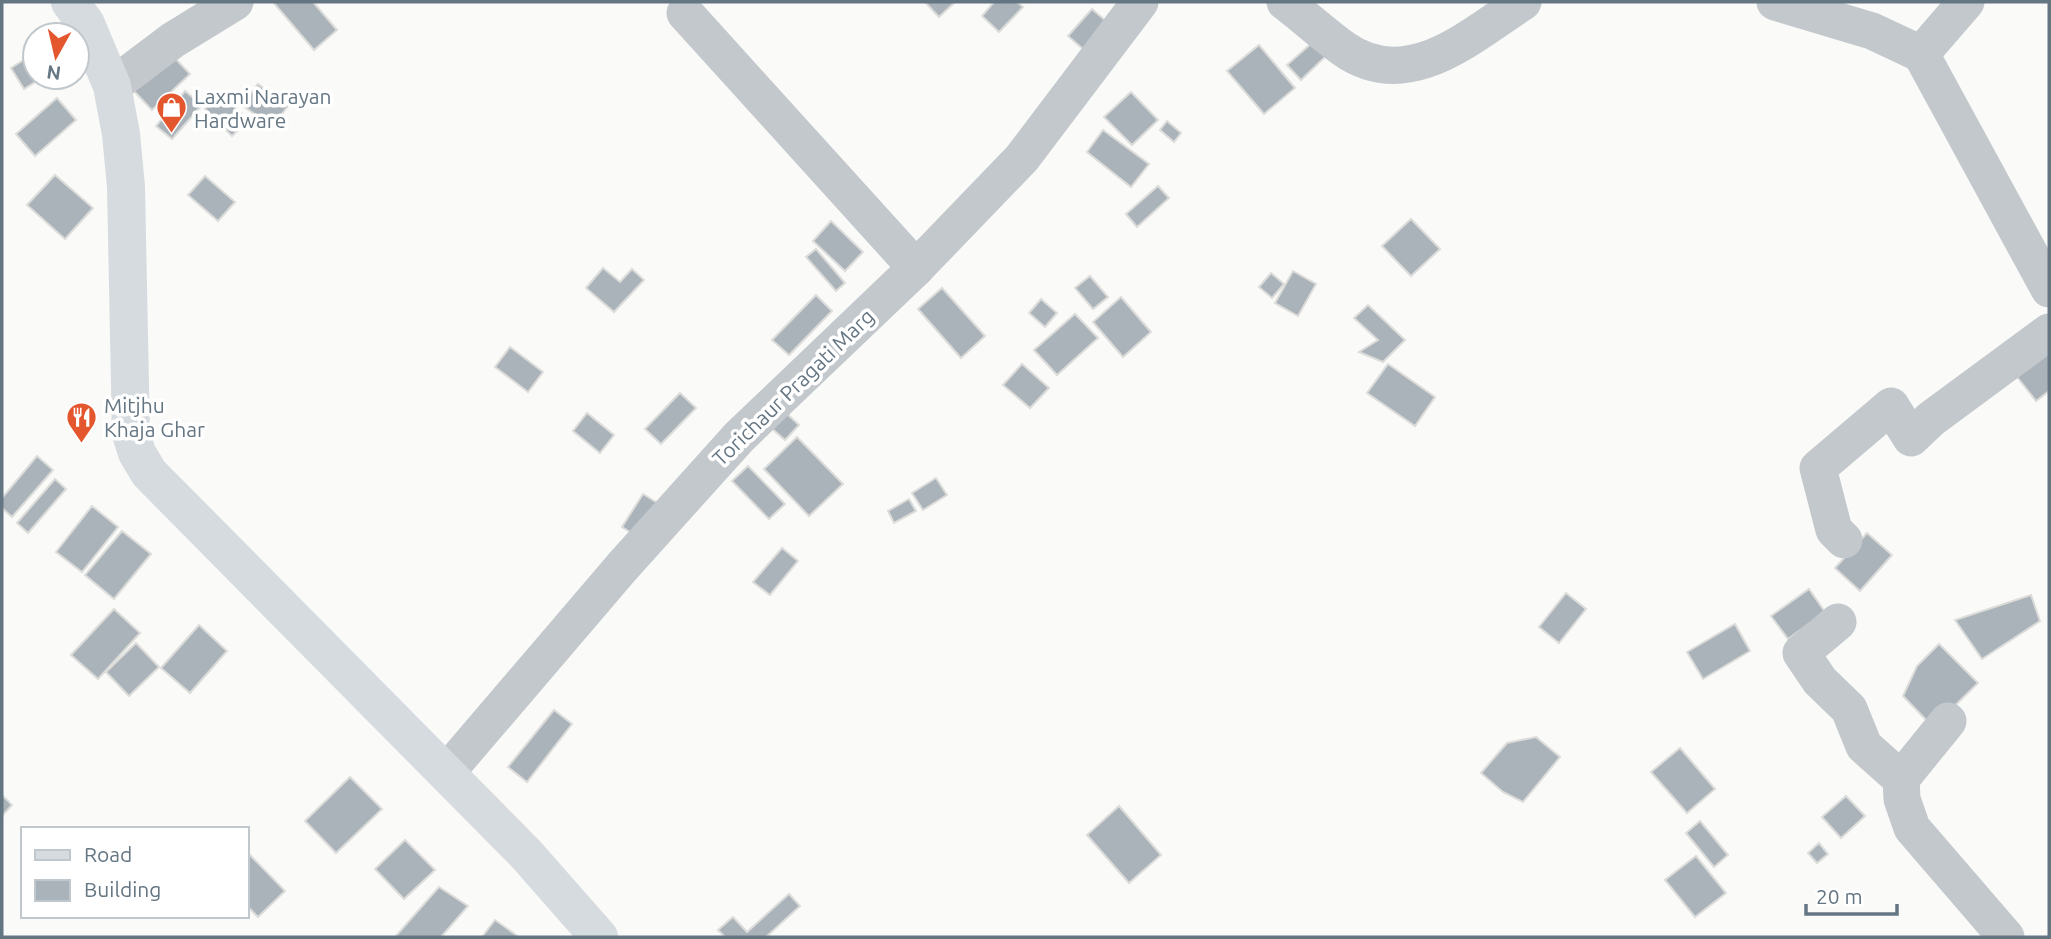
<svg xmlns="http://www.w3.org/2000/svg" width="2051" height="939" font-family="Ubuntu,sans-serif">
	<rect width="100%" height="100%" fill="#fafaf8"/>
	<g fill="#aab3b9" stroke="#dcdcda" stroke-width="2">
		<path d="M273 2H313L337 30 314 50Z"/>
		<path d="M925 2H955L939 17Z"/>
		<path d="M994 2H1017L1023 7 999 32 982 16Z"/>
		<path d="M1092 9 1114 28 1090 55 1068 36Z"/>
		<path d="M1313 42 1326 56 1301 80 1287 65Z"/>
		<path d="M1259 45 1295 88 1264 114 1227 71Z"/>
		<path d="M33 54 35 77H43L24 89 11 68Z"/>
		<path d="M171 54 190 74 152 110 133 90Z"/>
		<path d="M258 84 288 106 272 127 242 105Z"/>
		<path d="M185 91 202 105 172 139 156 126Z"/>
		<path d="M1131 92 1158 120 1132 145 1104 117Z"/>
		<path d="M220 93 248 120 232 136 205 109Z"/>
		<path d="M57 98 76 120 35 156 16 134Z"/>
		<path d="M1167 121 1181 133 1174 142 1160 130Z"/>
		<path d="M1103 130 1149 164 1131 187 1087 152Z"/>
		<path d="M55 175 93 208 65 239 27 205Z"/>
		<path d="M205 176 235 202 218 221 188 195Z"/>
		<path d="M1158 186 1169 198 1137 227 1126 214Z"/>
		<path d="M1411 219 1440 249 1411 276 1382 246Z"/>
		<path d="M831 221 863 252 845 271 813 241Z"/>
		<path d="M816 249 845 283 836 291 806 257Z"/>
		<path d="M603 268 620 282 632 269 644 280 614 312 586 288Z"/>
		<path d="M1293 271 1316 284 1298 316 1275 303Z"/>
		<path d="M1271 273 1284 284 1272 298 1259 287Z"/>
		<path d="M1090 276 1108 297 1093 309 1075 288Z"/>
		<path d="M942 288 985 336 961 358 918 309Z"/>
		<path d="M816 295 832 311 789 355 772 340Z"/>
		<path d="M1121 297 1151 332 1123 357 1093 322Z"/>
		<path d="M1041 299 1057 313 1045 327 1029 313Z"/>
		<path d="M1368 305 1405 340 1383 362 1359 352 1378 340 1354 318Z"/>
		<path d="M1075 314 1098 338 1057 375 1034 350Z"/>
		<path d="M2049 346V391L2036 401 2014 373Z"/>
		<path d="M510 347 543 372 528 392 495 367Z"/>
		<path d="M1022 364 1049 388 1030 408 1003 385Z"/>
		<path d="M1388 364 1435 397 1415 426 1367 393Z"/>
		<path d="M680 393 696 408 661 444 645 429Z"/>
		<path d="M784 411 799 425 785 440 769 426Z"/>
		<path d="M587 413 614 435 600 453 573 431Z"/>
		<path d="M797 437 843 484 809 516 764 469Z"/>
		<path d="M37 456 53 470 12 517 2 508V498Z"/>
		<path d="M748 466 785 504 769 519 732 481Z"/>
		<path d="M936 478 947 495 923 510 912 493Z"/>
		<path d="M55 479 66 489 28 533 17 523Z"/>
		<path d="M643 494 659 504 638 537 622 527Z"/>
		<path d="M909 499 916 511 894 523 888 511Z"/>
		<path d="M92 506 118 527 82 572 56 552Z"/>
		<path d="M122 531 151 554 114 599 85 575Z"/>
		<path d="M1867 533 1892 555 1860 591 1835 568Z"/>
		<path d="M782 548 798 561 770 595 753 582Z"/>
		<path d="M1809 589 1825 612 1788 639 1771 616Z"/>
		<path d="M1566 593 1586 609 1559 643 1539 627Z"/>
		<path d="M2031 595 2040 621 1982 659 1955 620Z"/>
		<path d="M114 609 140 633 98 679 71 655Z"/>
		<path d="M1735 624 1750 651 1703 679 1687 652Z"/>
		<path d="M199 625 227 651 190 693 161 668Z"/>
		<path d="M136 643 159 667 129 696 106 672Z"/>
		<path d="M1939 644 1978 683 1933 727 1903 696 1917 666Z"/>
		<path d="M554 710 572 724 527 782 508 767Z"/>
		<path d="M1536 737 1560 757 1523 802 1503 792 1481 773 1507 743Z"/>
		<path d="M1680 748 1715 789 1687 813 1651 772Z"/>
		<path d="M350 777 382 809 336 853 305 821Z"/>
		<path d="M2 795 12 805 2 816Z"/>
		<path d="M1846 796 1865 816 1841 838 1822 817Z"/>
		<path d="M1119 806 1161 855 1129 883 1087 835Z"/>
		<path d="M1700 821 1728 855 1714 867 1686 833Z"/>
		<path d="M405 840 435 870 404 899 375 869Z"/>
		<path d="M1819 843 1828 854 1817 863 1808 853Z"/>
		<path d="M249 854 285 891 258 917 247 906V857Z"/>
		<path d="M1696 856 1726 893 1695 917 1665 880Z"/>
		<path d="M439 887 468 906 441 937H395Z"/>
		<path d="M789 894 800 906 766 937H725L718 930 733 917 747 932Z"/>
		<path d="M495 920 519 937H482Z"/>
	</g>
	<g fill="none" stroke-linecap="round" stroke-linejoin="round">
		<g stroke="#c3c8cc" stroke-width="37">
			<path d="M1285 2C1305 17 1324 35 1344 49 1408 94 1470 36 1523 2"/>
			<path d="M1775 2 1872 31 1921 54 1966 2"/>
			<path d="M685 13 916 268"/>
			<path d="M1921 54 2049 289"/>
			<path d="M112 86 173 40 235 2"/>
			<path d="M1844 540 1834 530 1818 468 1891 406 1911 438 1931 419 2049 332"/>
			<path d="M1838 622 1801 653 1820 681 1849 709 1864 746 1901 779 1902 799 1912 828 2006 937"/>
			<path d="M446 773 622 567 739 437 916 268 1022 158 1140 2"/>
			<path d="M1901 779 1948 721"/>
		</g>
		<path stroke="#d6dbdf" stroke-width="38" d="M70 2 86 24 112 86 121 134 126 187 131 434 137 453 149 473 526 854 599 937"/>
	</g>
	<defs>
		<symbol id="shop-pin" viewBox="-11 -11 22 30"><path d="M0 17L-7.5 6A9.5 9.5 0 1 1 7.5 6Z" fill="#e4572e" stroke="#fff"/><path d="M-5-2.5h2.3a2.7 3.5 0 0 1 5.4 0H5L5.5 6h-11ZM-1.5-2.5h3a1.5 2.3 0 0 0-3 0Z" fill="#fff"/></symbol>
		<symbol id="restaurant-pin" viewBox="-11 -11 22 30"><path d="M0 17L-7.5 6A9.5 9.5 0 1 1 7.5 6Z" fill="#e4572e" stroke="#fff"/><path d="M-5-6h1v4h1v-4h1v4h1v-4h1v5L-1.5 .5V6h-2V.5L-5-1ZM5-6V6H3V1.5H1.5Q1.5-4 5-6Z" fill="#fff"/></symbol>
	</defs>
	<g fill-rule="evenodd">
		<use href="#shop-pin" x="154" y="90" width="35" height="47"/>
		<use href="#restaurant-pin" x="64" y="400" width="35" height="47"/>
	</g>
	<g text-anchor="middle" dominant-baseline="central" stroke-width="7" stroke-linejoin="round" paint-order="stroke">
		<g font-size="21" fill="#657683" stroke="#fff" text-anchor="start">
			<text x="194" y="96">Laxmi Narayan<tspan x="194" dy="24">Hardware</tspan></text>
			<text x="104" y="405">Mitjhu<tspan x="104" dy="24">Khaja Ghar</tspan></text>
		</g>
		<g font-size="21" fill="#657683" stroke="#fff">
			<text transform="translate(793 387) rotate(-44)">Torichaur Pragati Marg</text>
		</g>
	</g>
	<rect width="2051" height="939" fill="none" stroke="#657683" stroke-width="7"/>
	<rect x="21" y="827" width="228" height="91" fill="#ffffff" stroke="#c1c8cd" stroke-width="2"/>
	<rect x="35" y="850" width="35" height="10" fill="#d6dbdf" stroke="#c1c8cd" stroke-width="2"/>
	<text x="84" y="862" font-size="21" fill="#657683">Road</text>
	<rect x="35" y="880" width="35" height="21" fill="#aab3b9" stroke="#c1c8cd" stroke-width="2"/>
	<text x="84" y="897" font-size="21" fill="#657683">Building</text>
	<g transform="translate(56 56) rotate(188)"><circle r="33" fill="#ffffff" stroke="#c1c8cd" stroke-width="2"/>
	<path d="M0-5L12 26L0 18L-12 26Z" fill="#e4572e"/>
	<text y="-10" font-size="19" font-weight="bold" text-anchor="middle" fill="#657683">N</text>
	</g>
	<path d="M1806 904v10h91v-10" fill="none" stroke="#657683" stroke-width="3.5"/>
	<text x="1816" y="904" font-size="21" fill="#657683" stroke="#ffffff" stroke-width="5" paint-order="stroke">20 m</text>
</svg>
